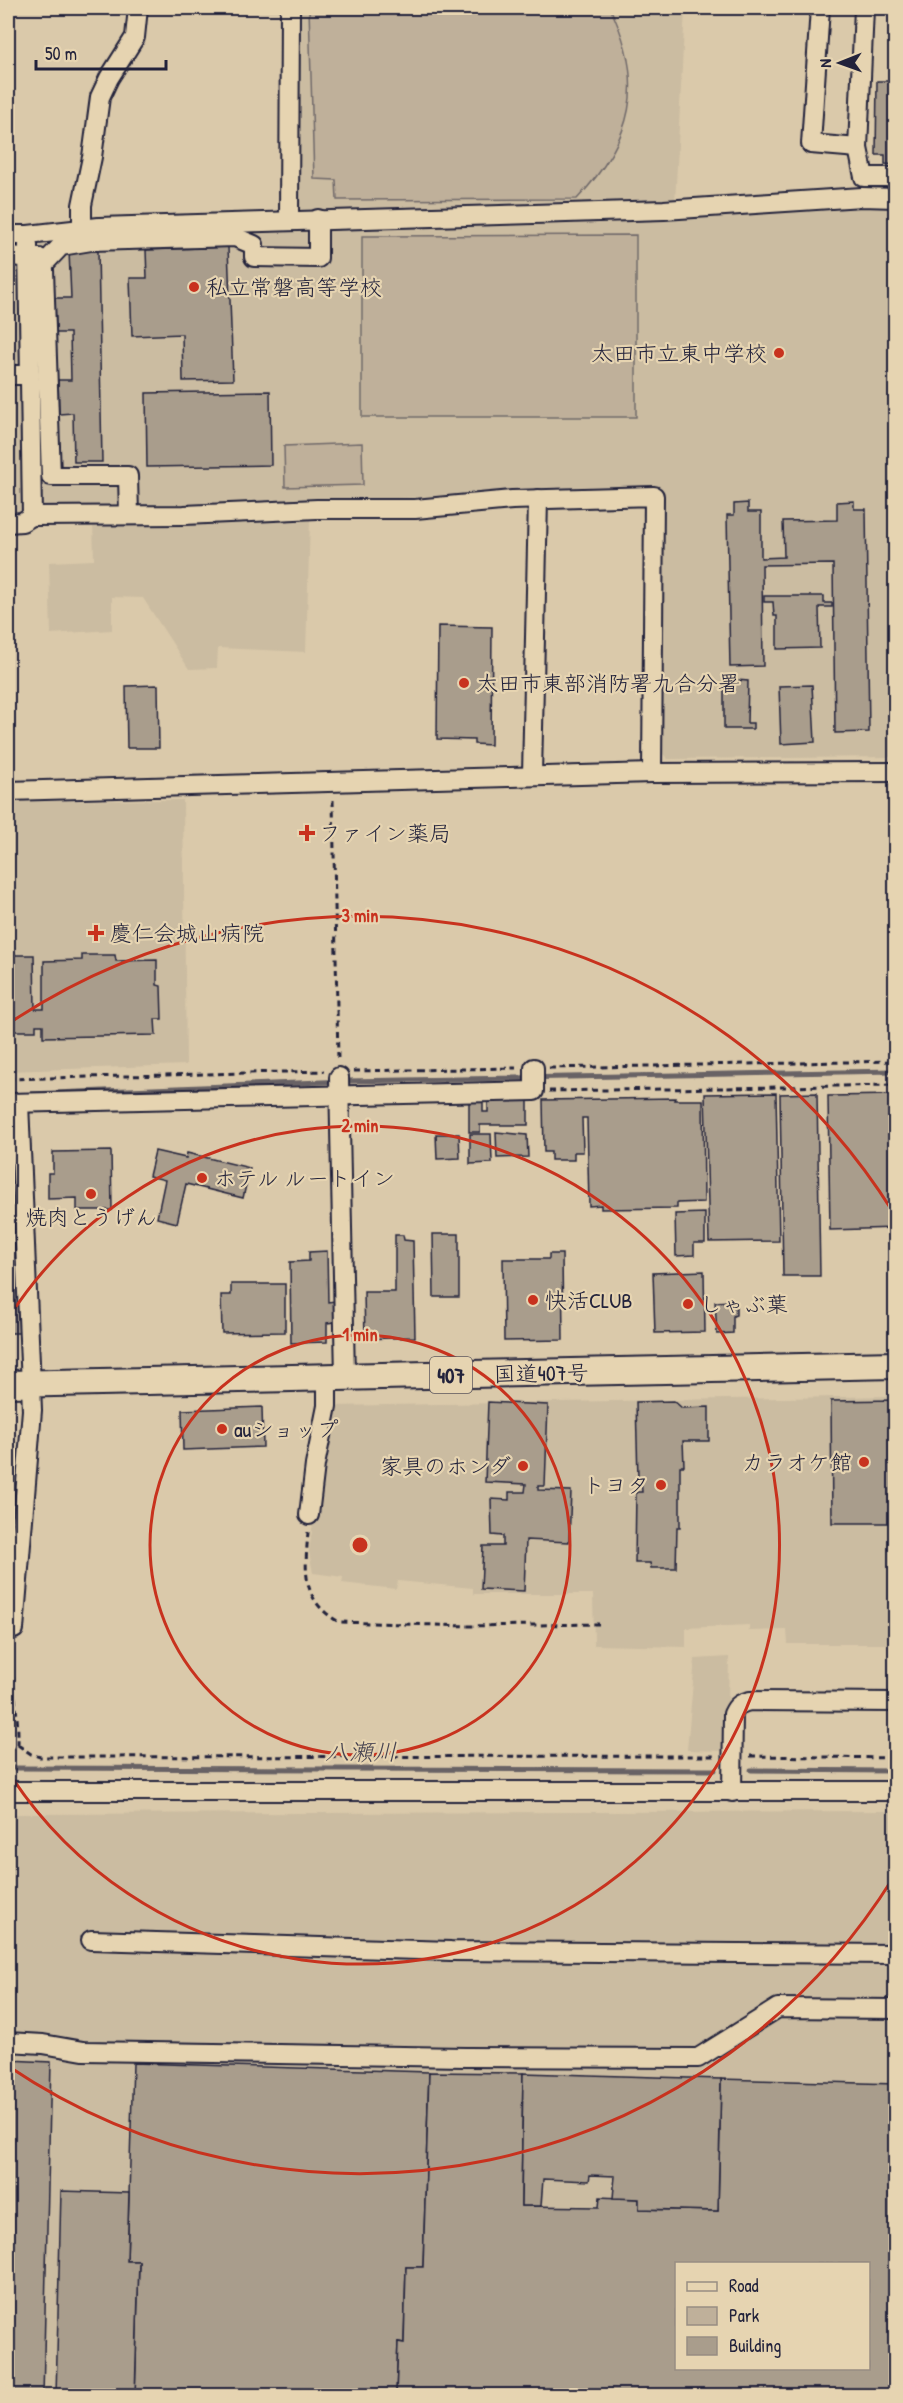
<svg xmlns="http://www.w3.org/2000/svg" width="903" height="2403" font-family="'Patrick Hand','Klee One',sans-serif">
	<rect width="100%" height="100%" fill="#dac9aa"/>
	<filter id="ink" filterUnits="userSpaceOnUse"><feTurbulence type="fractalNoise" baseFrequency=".0167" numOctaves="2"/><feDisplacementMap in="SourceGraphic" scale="12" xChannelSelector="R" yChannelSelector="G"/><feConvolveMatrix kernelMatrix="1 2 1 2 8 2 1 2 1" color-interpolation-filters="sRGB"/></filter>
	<g filter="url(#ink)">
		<g fill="#cbbca1" fill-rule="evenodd">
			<path d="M297 8H685L675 204 833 206 895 204V757L668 759 658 749 661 489 162 506 167 524 310 520 306 652 218 648 217 668 189 669 143 598 112 597V630L51 634 49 562 94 560 93 520 161 523 156 505H99L42 510 38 506 24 358 15 368V381L24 390V516L8 517V247H36L43 241 310 226V211L298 210Z"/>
			<path d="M183 800 186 1065 8 1071V801Z"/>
			<path d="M895 1396V1644H788L787 1630 749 1631V1625L686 1628V1647L594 1645 593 1594H473V1588L398 1581 396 1589 342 1583 343 1577 313 1573 309 1552 320 1471 332 1406Z"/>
			<path d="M729 1657 727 1751 687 1750 695 1659Z"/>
			<path d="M895 1811V2395H8V1814ZM676 2264H868V2368H676Z"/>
		</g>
		<g fill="#bfb09a" stroke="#70696a" stroke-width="1.5">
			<path d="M309 8H610C647 83 633 140 577 199L337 200 336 180 314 179Z"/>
			<path d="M636 235V417H362V236Z"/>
			<path d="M362 443 363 485 285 487 284 446Z"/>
		</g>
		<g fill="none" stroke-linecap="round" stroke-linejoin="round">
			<g stroke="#686265" stroke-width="5">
				<path d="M30 1094 347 1081 896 1071"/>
				<path d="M8 1768 715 1770"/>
				<path d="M751 1770 896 1771"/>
			</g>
		</g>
		<g fill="#a99d8c" stroke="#22223b" stroke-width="1.5" fill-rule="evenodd">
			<path d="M893 8H896V165L885 164V155H876L877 81H892Z"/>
			<path d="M228 247 233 380 183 381 182 334 132 336 130 278H147L146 250Z"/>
			<path d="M69 251H98L102 462H74L73 413 59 414 58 380H71L70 333H56L55 298H71Z"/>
			<path d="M270 391 271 465 147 467 146 393Z"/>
			<path d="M854 501V509H866L869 732 835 733 833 564 762 565 763 666 730 667 727 515H734V504L748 503V512H761V558L784 557 783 521 837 520V502Z"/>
			<path d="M764 596H824V603H832V607H819L820 648 777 649V616H774L773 602H764Z"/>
			<path d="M438 626 492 627 491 745 474 744V740L437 739Z"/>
			<path d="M724 679 748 681 747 723H753V729H724Z"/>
			<path d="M158 685 159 748H127L126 686Z"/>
			<path d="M812 685 815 742 781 744 779 686Z"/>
			<path d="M8 955H34L35 1009H44V961L82 960V955H115L116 961 157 960V985L161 986 162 1019H155L156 1035 43 1037V1025H36V1031H8Z"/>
			<path d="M776 1093 779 1241 709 1242 705 1094Z"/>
			<path d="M817 1093 820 1276H783L780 1094Z"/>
			<path d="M896 1095V1228L830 1230 828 1096Z"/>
			<path d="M469 1098H483V1112H488V1098H528V1125H480V1132H469Z"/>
			<path d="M675 1098 674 1100H703L704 1202 677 1203V1208L601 1209V1205L589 1206 587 1118H582L583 1152H574V1160H551V1152H544L543 1100Z"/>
			<path d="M496 1132 527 1135 528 1157 497 1158Z"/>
			<path d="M436 1134H459L460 1158 437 1159Z"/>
			<path d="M470 1134H491L492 1163 470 1164Z"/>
			<path d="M111 1151 112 1210H77V1198L48 1199V1173H53V1152Z"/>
			<path d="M155 1151 186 1158 187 1153 250 1168 243 1198 186 1184 177 1223 157 1218 165 1180 149 1176Z"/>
			<path d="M705 1213V1243H694V1255L676 1256 675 1214Z"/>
			<path d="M433 1234H459V1297H434Z"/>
			<path d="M395 1235H403L404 1240 413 1241 415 1337 365 1339 364 1292H395Z"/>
			<path d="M327 1251 328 1302 335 1301V1322L327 1323V1342L291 1343 290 1262 309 1261V1252Z"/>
			<path d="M549 1254H562L563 1340 504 1341 503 1259H549Z"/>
			<path d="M704 1271 705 1332 655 1333 653 1273Z"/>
			<path d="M17 1283 20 1333H8V1285Z"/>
			<path d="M231 1284H285V1332L222 1333 221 1295H231Z"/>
			<path d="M731 1301V1307H736V1315L733 1316V1333L717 1334 715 1302Z"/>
			<path d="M896 1400V1523H832L831 1401Z"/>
			<path d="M674 1401 682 1408 709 1407V1441H683L684 1466H680V1527H677L676 1568H651L650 1563H635L636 1492H642L641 1478H638L636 1402Z"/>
			<path d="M488 1402 548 1405 545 1486H538V1490L571 1491 569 1542 526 1540 524 1591 481 1589 483 1546H503V1536L492 1535 491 1499 509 1500V1492H525L526 1484 485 1482Z"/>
			<path d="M262 1407 263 1447 183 1450 182 1410Z"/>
			<path d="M8 2060 51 2062 43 2396H8Z"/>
			<path d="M133 2063 429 2072 423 2267H406L404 2343 398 2342 396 2396H135L139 2261H127Z"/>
			<path d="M429 2072 523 2073 521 2206 599 2207 600 2197 639 2199V2209L718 2211 721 2079 896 2084V2396H396L398 2342 404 2343 406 2267H423ZM676 2264H868V2368H676Z"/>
			<path d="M523 2073 721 2079 718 2211 639 2209V2199L613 2198 615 2176 590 2175 589 2181 543 2179 541 2206H521Z"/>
			<path d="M61 2191 129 2193 127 2261H139L135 2396H56Z"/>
		</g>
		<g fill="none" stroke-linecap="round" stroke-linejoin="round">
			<defs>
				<g id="minor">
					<path d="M820 8 811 144 858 148 864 8"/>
					<path d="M858 148 864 177H896"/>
					<path d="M289 220 290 8"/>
					<path d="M82 228V205L92 157 100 97 109 78 135 37 138 8"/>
					<path d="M8 235H28L99 227 664 210 862 197 896 198"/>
					<path d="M28 245 32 516"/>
					<path d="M8 256 39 258 44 270 51 476H128L129 515"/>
					<path d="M42 266 61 246 91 241 235 237 254 245V257L318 258V219"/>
					<path d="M8 375H30"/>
					<path d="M8 523 22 522 32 516 184 515 317 509H415L512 500 654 496 652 773"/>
					<path d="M532 775 538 499"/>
					<path d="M8 791 652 773 896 772"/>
					<path d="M339 1077 345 1377"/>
					<path d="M8 1103 534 1091V1068"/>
					<path d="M309 1515 315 1465 327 1406V1377"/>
					<path d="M14 1629 32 1410 19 1103"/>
					<path d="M8 1791H896"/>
					<path d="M732 1792 733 1714C737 1705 741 1703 750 1701L896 1702"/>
					<path d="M91 1940 451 1951 896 1954"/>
					<path d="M8 2042 43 2044 83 2051 466 2057 698 2058 778 2008 896 2009"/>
				</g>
				<path id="highway" d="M8 1384 896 1365"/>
			</defs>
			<use href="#minor" stroke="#22223b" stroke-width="22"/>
			<use href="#highway" stroke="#22223b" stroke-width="30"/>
			<g stroke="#22223b" stroke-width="3" stroke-dasharray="6 4.5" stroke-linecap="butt">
				<path d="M333 800 338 1060"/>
				<path d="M549 1068 896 1061"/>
				<path d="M354 1071 516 1068"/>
				<path d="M8 1079 324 1071"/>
				<path d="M549 1091 896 1085"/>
				<path d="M308 1532C305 1572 301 1600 339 1622L469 1626 599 1624"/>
				<path d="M12 1645C10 1679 19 1711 18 1745"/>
				<path d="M18 1745 31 1754 40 1757 717 1756"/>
				<path d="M8 1750 18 1745"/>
				<path d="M750 1756 896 1758"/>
			</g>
			<use href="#minor" stroke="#e6d4b1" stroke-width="18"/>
			<use href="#highway" stroke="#e6d4b1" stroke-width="26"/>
		</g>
	</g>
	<g fill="none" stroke="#c8321e" stroke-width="3">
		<circle cx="360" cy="1545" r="210"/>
		<path d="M9 1317A419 419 0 1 1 9 1773"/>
		<path d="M893 1878A629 629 0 0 1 8 2066M8 1024A629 629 0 0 1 893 1212"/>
	</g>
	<g fill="#c8321e" stroke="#e6d4b1" stroke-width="2">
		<circle cx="194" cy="287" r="6"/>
		<circle cx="779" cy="353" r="6"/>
		<circle cx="464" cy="683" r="6"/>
		<path d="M304 824h6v6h6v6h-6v6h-6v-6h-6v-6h6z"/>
		<path d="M93 924h6v6h6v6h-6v6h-6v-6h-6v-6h6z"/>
		<circle cx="202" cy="1178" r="6"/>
		<circle cx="91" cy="1194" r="6"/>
		<circle cx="533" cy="1300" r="6"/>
		<circle cx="688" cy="1304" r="6"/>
		<circle cx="222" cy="1429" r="6"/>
		<circle cx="864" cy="1462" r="6"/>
		<circle cx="523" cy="1466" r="6"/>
		<circle cx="661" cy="1485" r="6"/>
	</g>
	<g text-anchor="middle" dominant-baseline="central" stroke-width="4.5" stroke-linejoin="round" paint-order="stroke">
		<rect fill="#e6d4b1" stroke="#5d575e" stroke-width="1.5" x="430" y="1357" width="42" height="36" rx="4.5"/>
		<g font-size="21" font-weight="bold" fill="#22223b">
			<text x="451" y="1375">407</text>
		</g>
		<g font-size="22" fill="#22223b" stroke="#e6d4b1" text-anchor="start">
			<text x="206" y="287">私立常磐高等学校</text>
			<text x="767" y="353" text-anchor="end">太田市立東中学校</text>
			<text x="476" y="683">太田市東部消防署九合分署</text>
			<text x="319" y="833">ファイン薬局</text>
			<text x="110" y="933">慶仁会城山病院</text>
			<text x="214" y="1178">ホテル ルートイン</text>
			<text x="91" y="1217" text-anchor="middle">焼肉とうげん</text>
			<text x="545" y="1300">快活CLUB</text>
			<text x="700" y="1304">しゃぶ葉</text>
			<text x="234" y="1429">auショップ</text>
			<text x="852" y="1462" text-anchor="end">カラオケ館</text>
			<text x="511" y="1466" text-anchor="end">家具のホンダ</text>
			<text x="649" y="1485" text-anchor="end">トヨタ</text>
		</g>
		<g font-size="22" fill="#22223b" stroke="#e6d4b1">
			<text transform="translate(541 1373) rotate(-1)">国道407号</text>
		</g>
		<g font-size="24" font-style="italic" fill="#454250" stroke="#e6d4b1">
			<text x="361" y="1751">八瀬川</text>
		</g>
	</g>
	<circle cx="360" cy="1545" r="9" fill="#c8321e" stroke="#e6d4b1" stroke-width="3"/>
	<g font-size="18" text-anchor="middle" font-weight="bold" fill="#c8321e" stroke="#e6d4b1" stroke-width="4.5" stroke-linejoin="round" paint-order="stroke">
		<text x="360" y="922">3 min</text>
		<text x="360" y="1132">2 min</text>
		<text x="360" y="1341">1 min</text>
	</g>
	<rect width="903" height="2403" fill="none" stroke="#e6d4b1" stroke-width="30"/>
	<rect x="15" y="15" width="873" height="2373" fill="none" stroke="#22223b" stroke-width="2" filter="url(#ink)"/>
	<rect x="675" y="2262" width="195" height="108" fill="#e6d4b1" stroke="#988d82" stroke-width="1.5"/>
	<rect x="687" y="2282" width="30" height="9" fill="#e6d4b1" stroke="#988d82" stroke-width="1.5"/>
	<text x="729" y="2292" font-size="18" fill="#22223b">Road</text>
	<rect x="687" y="2307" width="30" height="18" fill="#bfb09a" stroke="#988d82" stroke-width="1.5"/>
	<text x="729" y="2322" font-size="18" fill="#22223b">Park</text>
	<rect x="687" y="2337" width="30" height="18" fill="#a99d8c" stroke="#988d82" stroke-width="1.5"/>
	<text x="729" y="2352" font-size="18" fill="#22223b">Building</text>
	<g transform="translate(840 63) rotate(269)" stroke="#e6d4b1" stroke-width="4.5" paint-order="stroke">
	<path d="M0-4.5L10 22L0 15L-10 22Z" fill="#22223b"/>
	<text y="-9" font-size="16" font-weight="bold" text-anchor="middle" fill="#22223b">N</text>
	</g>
	<path d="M36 60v9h130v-9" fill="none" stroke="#22223b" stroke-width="3"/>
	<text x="45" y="60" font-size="18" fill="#22223b" stroke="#e6d4b1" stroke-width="4.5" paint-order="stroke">50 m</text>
</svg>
